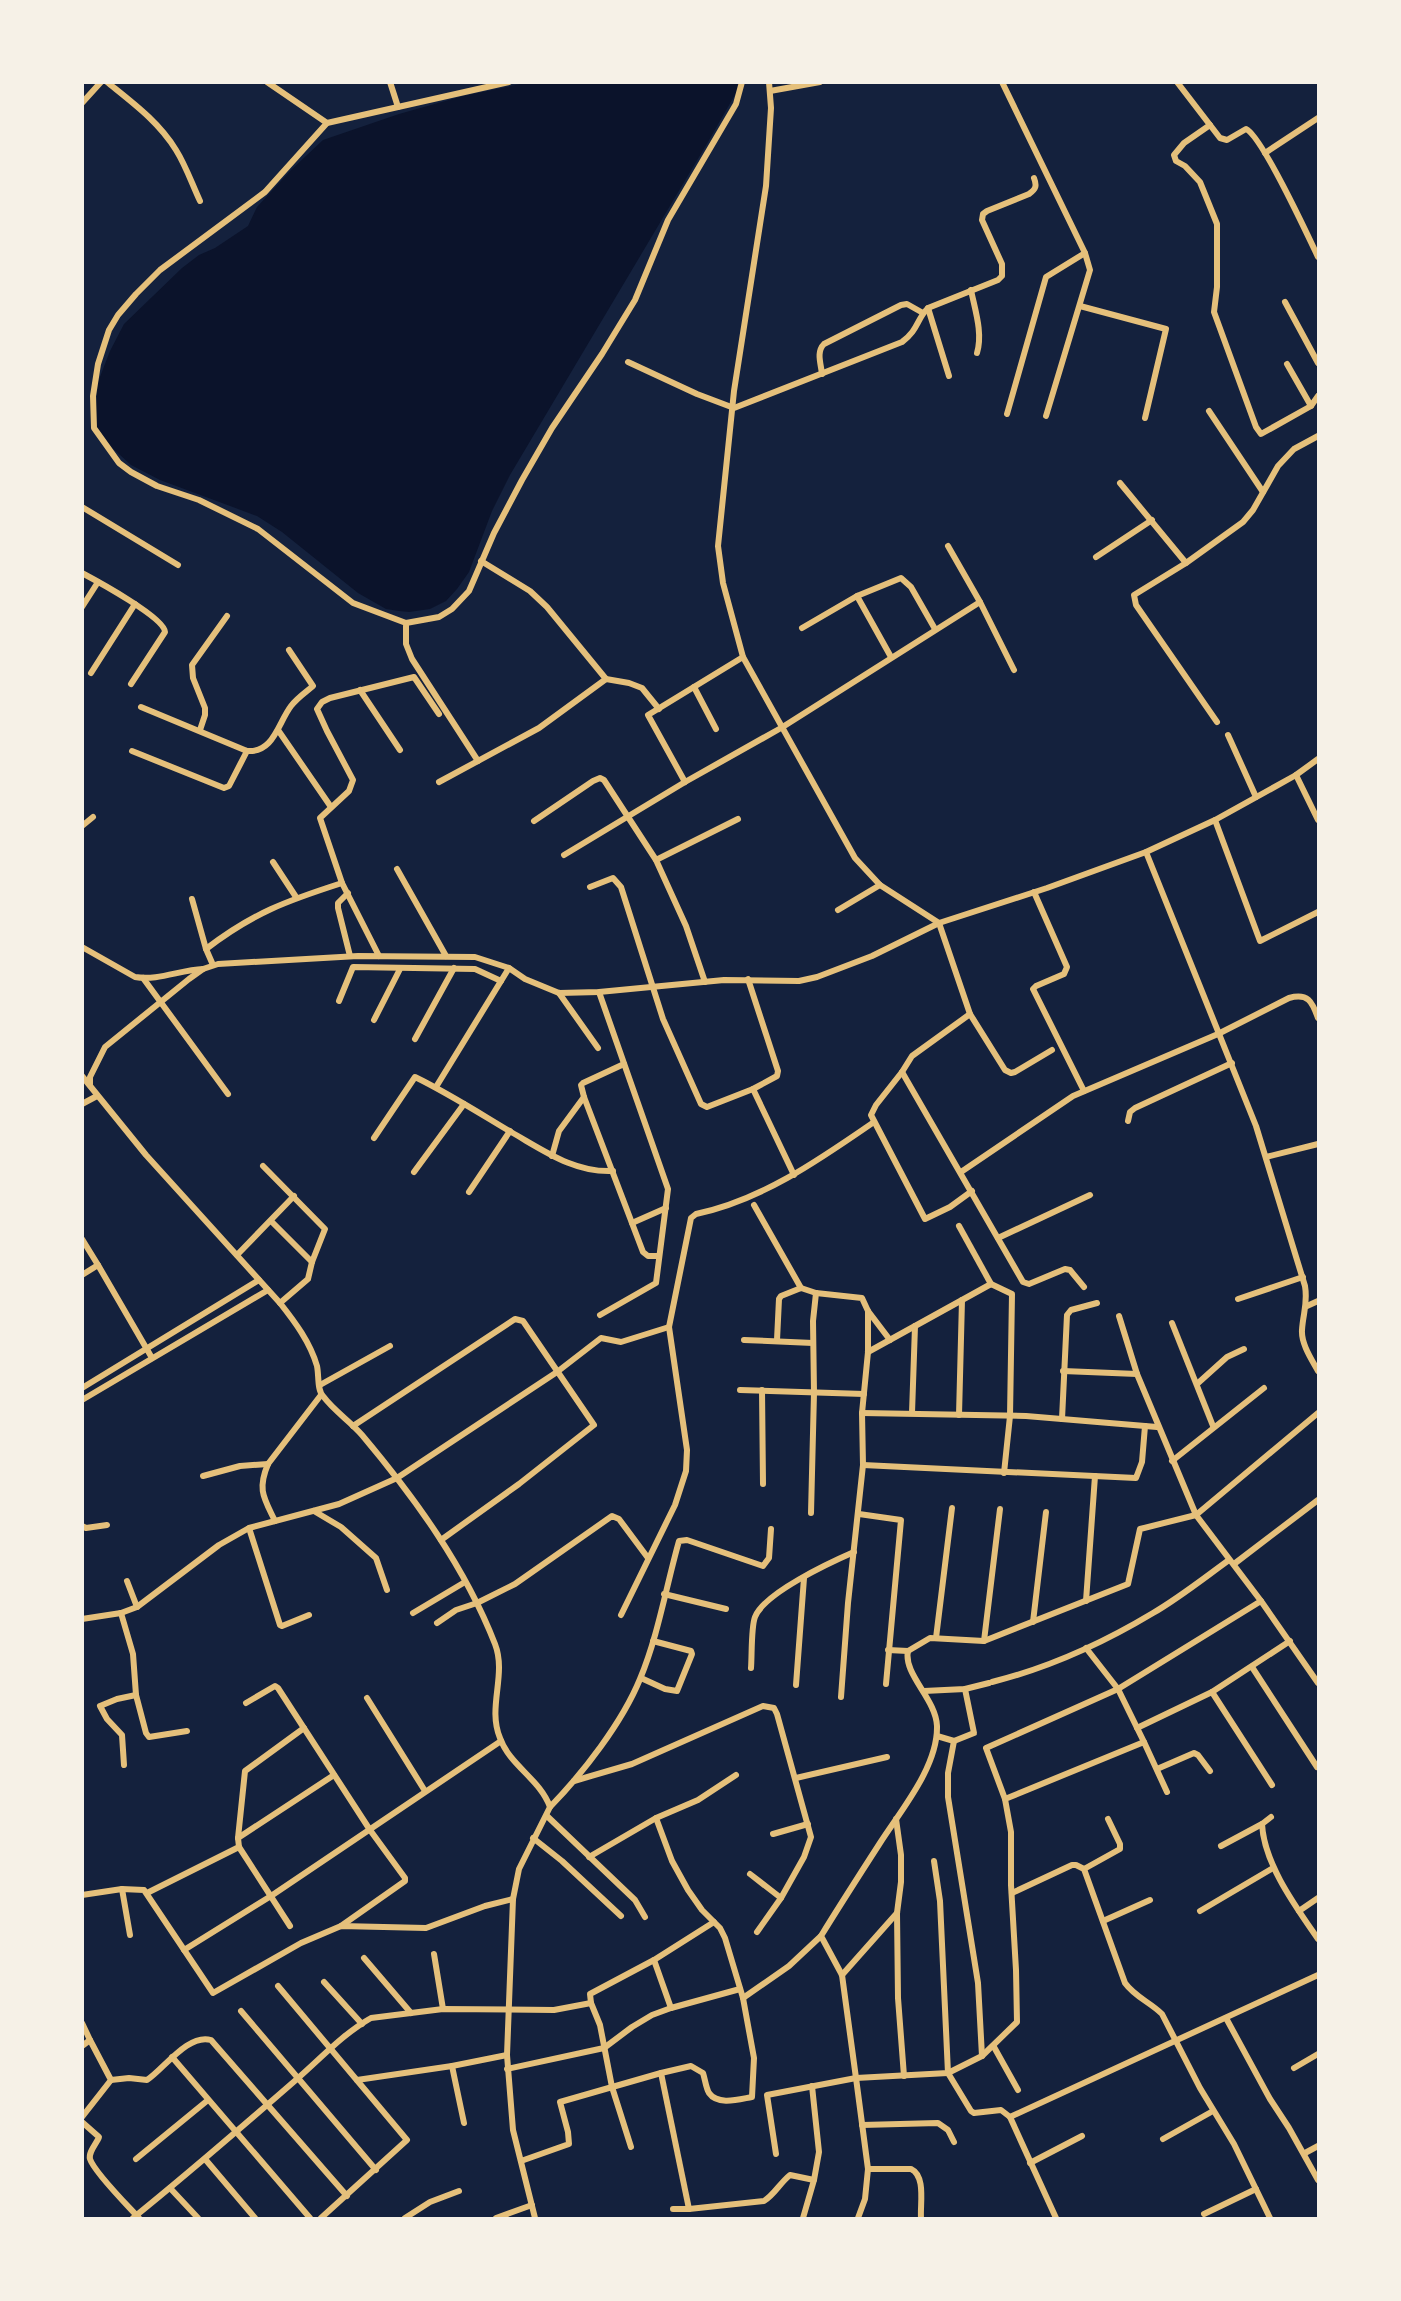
<svg xmlns="http://www.w3.org/2000/svg" width="1401" height="2301" font-family="Poppins,sans-serif">
	<rect width="100%" height="100%" fill="#14213d"/>
	<path fill="#0b132b" d="M525 83H738L736 93 708 142 510 475 492 511 469 572 457 589 446 601 430 609 409 612 399 611 386 609 358 593 282 532 257 516 160 480 131 465 109 445 96 426V406L98 382 110 351 124 324 182 268 199 255 215 248 248 226 257 207 291 170 323 140 399 114 463 96Z"/>
	<g fill="none" stroke-linecap="round" stroke-linejoin="round">
		<g stroke="#e5c07b" stroke-width="6">
			<path d="M107 82C133 103 159 122 176 150 186 166 192 184 200 201"/>
			<path d="M267 82 327 123"/>
			<path d="M390 82 398 107"/>
			<path d="M769 82 771 108 766 186 734 391 718 546 723 583 743 657 855 858 880 885 939 923"/>
			<path d="M1002 82 1085 253 1046 277 1007 414"/>
			<path d="M1177 82 1220 138 1227 140 1246 129C1262 136 1308 236 1318 257"/>
			<path d="M770 91 820 82"/>
			<path d="M82 103 101 82"/>
			<path d="M1210 125 1184 143 1174 155 1176 161 1185 166 1200 182 1217 224V287L1214 312 1256 427 1261 434 1311 406"/>
			<path d="M1265 153 1318 118"/>
			<path d="M971 290C975 310 983 333 977 353"/>
			<path d="M1285 302 1318 363"/>
			<path d="M1080 306 1166 329 1145 418"/>
			<path d="M928 308 949 376"/>
			<path d="M628 362 697 394 734 408 902 342C919 329 916 320 928 308L998 280 1002 276V264L982 220 983 214 987 211 1029 194C1036 189 1037 186 1034 178"/>
			<path d="M1287 364 1311 406 1318 396"/>
			<path d="M822 374C821 364 816 352 824 344L901 305 907 304 923 313"/>
			<path d="M1209 411 1263 492"/>
			<path d="M1046 416 1090 270 1085 253"/>
			<path d="M1120 483 1186 563"/>
			<path d="M82 507 178 565"/>
			<path d="M948 546 980 602 1014 670"/>
			<path d="M1096 557 1152 520"/>
			<path d="M481 561 530 591 547 607 606 679 629 683 642 688 659 709"/>
			<path d="M82 573C97 581 165 618 165 632L131 684"/>
			<path d="M857 596 891 657"/>
			<path d="M82 607 98 582"/>
			<path d="M406 623 439 617 452 609 469 591 494 533 522 480 552 428 602 354 635 300 668 220 736 104 742 82"/>
			<path d="M802 628 857 596 901 578 911 587 935 629"/>
			<path d="M91 673 135 604"/>
			<path d="M694 687 716 729"/>
			<path d="M360 690 400 750"/>
			<path d="M141 707 247 751C274 753 278 723 291 706 297 698 306 692 313 686L289 650"/>
			<path d="M1217 722 1136 605 1134 595 1186 563 1243 522 1253 510 1278 466 1294 449 1318 436"/>
			<path d="M200 730 205 715V708L193 678 192 665 227 616"/>
			<path d="M278 730 331 807"/>
			<path d="M1228 735 1256 797"/>
			<path d="M132 751 224 788 229 786 247 751"/>
			<path d="M478 761 412 659 406 644V623L353 603 258 529 199 500 157 486 131 472 119 463 94 428 93 396 98 364 109 330 118 315 136 294 160 270 265 192 327 123 509 82"/>
			<path d="M1296 775 1318 820"/>
			<path d="M439 782 539 728 606 679"/>
			<path d="M685 782 648 715 743 657"/>
			<path d="M1215 820 1260 941 1318 912"/>
			<path d="M534 821 593 781 600 778 604 780 656 860 686 926 705 982"/>
			<path d="M82 826 93 817"/>
			<path d="M1146 852 1256 1126 1305 1286C1308 1304 1303 1313 1302 1330 1301 1344 1312 1360 1318 1371"/>
			<path d="M564 855 685 782 781 728 980 602"/>
			<path d="M656 860 738 819"/>
			<path d="M273 862 296 897"/>
			<path d="M397 869 446 956"/>
			<path d="M590 887 613 878 621 887 663 1019 701 1104 707 1107 753 1089"/>
			<path d="M1034 892 1067 967 1064 974 1036 986 1033 989 1084 1091"/>
			<path d="M348 893 338 903V908L350 956"/>
			<path d="M192 899 206 949 213 965"/>
			<path d="M838 910 880 885"/>
			<path d="M939 923 970 1014 1005 1070 1011 1073 1015 1072 1052 1050"/>
			<path d="M82 947 135 977C158 981 180 970 203 969"/>
			<path d="M206 949C253 913 286 901 342 883"/>
			<path d="M379 956 342 883 320 818 349 791 353 780 327 731 317 709 322 702 330 698 414 677 439 714"/>
			<path d="M143 978 228 1094"/>
			<path d="M748 979 778 1071 777 1076 753 1089 794 1175"/>
			<path d="M599 992 668 1189 656 1283 600 1315"/>
			<path d="M559 993 598 1048"/>
			<path d="M339 1001 353 967 475 969 501 981"/>
			<path d="M970 1014 912 1056 902 1072 876 1105 871 1115 925 1219 950 1207 972 1191"/>
			<path d="M374 1020 400 969"/>
			<path d="M415 1039 454 968"/>
			<path d="M624 1064 583 1083 581 1085 584 1097 643 1252 648 1256H659"/>
			<path d="M902 1072 1023 1282 1029 1284 1065 1269 1070 1270 1084 1287"/>
			<path d="M82 1076 146 1155 280 1303C295 1322 310 1342 317 1366 319 1375 317 1390 323 1396 334 1411 350 1421 362 1435 415 1498 465 1567 495 1644 507 1675 487 1707 500 1738 510 1766 540 1779 550 1807L519 1869 513 1899 507 2055 513 2130 535 2218"/>
			<path d="M90 1084V1077L105 1047 189 979 203 969 218 964 358 956 475 957 509 968 525 979 559 993 599 992 724 980 799 981 817 977 872 956 939 923 1047 888 1146 852 1215 820 1296 775 1318 759"/>
			<path d="M436 1087 509 968"/>
			<path d="M82 1104 97 1096"/>
			<path d="M1128 1121 1130 1112 1135 1108 1232 1063"/>
			<path d="M374 1138 415 1077C448 1093 479 1113 511 1132 543 1150 574 1173 613 1171"/>
			<path d="M552 1156 559 1131 584 1097"/>
			<path d="M1266 1157 1318 1144"/>
			<path d="M263 1166 325 1229 312 1262 308 1279 280 1303"/>
			<path d="M414 1172 464 1104"/>
			<path d="M961 1172 1073 1096 1218 1034 1289 998C1308 993 1312 1001 1318 1018"/>
			<path d="M469 1192 510 1131"/>
			<path d="M754 1205 801 1288"/>
			<path d="M271 1221 312 1262"/>
			<path d="M632 1223 666 1208"/>
			<path d="M959 1226 991 1284"/>
			<path d="M998 1238 1090 1195"/>
			<path d="M82 1239 98 1265"/>
			<path d="M237 1255 294 1196"/>
			<path d="M82 1275 98 1265 152 1358"/>
			<path d="M991 1284 1012 1294 1010 1416 1004 1473"/>
			<path d="M1238 1299 1303 1277"/>
			<path d="M1307 1306 1318 1301"/>
			<path d="M1119 1316 1137 1374 1196 1515 1261 1601 1318 1683"/>
			<path d="M1172 1323 1213 1426"/>
			<path d="M744 1340 813 1343"/>
			<path d="M777 1340 779 1299 781 1296 801 1288 816 1293 862 1298 868 1311 890 1340"/>
			<path d="M868 1352 991 1284"/>
			<path d="M1063 1371 1137 1374"/>
			<path d="M1197 1384 1227 1357 1244 1349"/>
			<path d="M320 1385 390 1346"/>
			<path d="M82 1388 259 1280"/>
			<path d="M740 1390 864 1394"/>
			<path d="M762 1390 763 1484"/>
			<path d="M82 1400 268 1290"/>
			<path d="M862 1413 1026 1416 1157 1427"/>
			<path d="M912 1413 915 1326"/>
			<path d="M959 1415 962 1300"/>
			<path d="M1062 1419 1067 1315 1071 1310 1097 1303"/>
			<path d="M353 1426 515 1319 523 1321 594 1425 519 1484 441 1540"/>
			<path d="M1172 1461 1264 1388"/>
			<path d="M863 1465 1136 1478 1142 1462 1145 1426"/>
			<path d="M203 1476 240 1466 268 1464"/>
			<path d="M314 1511 341 1527 376 1558 387 1590"/>
			<path d="M811 1513 814 1393 813 1321 816 1293"/>
			<path d="M859 1514 901 1520 886 1684"/>
			<path d="M275 1521C264 1498 257 1490 268 1464L321 1395"/>
			<path d="M82 1526 86 1528 107 1525"/>
			<path d="M249 1528 280 1625 282 1626 309 1615"/>
			<path d="M1234 1564 1318 1500"/>
			<path d="M127 1581 137 1607"/>
			<path d="M664 1594 726 1609"/>
			<path d="M1086 1601 1095 1476"/>
			<path d="M121 1613 133 1654 136 1695 146 1733 149 1737 187 1731"/>
			<path d="M413 1613 465 1582"/>
			<path d="M621 1615 675 1505 686 1471 687 1450 669 1327 691 1218 696 1214C762 1200 819 1160 874 1122"/>
			<path d="M82 1619 121 1613 137 1607 219 1545 249 1528 339 1504 397 1478 557 1372 601 1338 621 1342 669 1327"/>
			<path d="M1033 1622 1046 1512"/>
			<path d="M437 1623 456 1610 477 1603 515 1584 612 1516 619 1519 648 1558"/>
			<path d="M936 1638 952 1508"/>
			<path d="M984 1641 1000 1509"/>
			<path d="M1086 1648 1118 1689 1144 1742"/>
			<path d="M888 1650 908 1651"/>
			<path d="M1252 1667 1317 1767"/>
			<path d="M751 1668C752 1656 751 1627 755 1617 764 1593 831 1562 854 1552"/>
			<path d="M641 1678 665 1689 677 1691 692 1654 691 1651 653 1641"/>
			<path d="M992 1682C1048 1668 1103 1643 1153 1613 1179 1598 1204 1578 1229 1560"/>
			<path d="M796 1685 804 1578"/>
			<path d="M924 1691 965 1689 989 1683"/>
			<path d="M1212 1692 1272 1785"/>
			<path d="M841 1697 848 1603 863 1465 862 1413 868 1352V1311"/>
			<path d="M367 1698 425 1791"/>
			<path d="M246 1703 275 1686 278 1688 370 1830 405 1878V1881L341 1926"/>
			<path d="M1137 1728 1212 1692 1290 1641"/>
			<path d="M937 1736 954 1741 948 1773V1797L978 1983 982 2056"/>
			<path d="M954 1741 974 1733 965 1689"/>
			<path d="M124 1765 122 1735 107 1719 100 1706 117 1699 136 1695"/>
			<path d="M1157 1769 1194 1753 1198 1755 1210 1771"/>
			<path d="M796 1778 887 1757"/>
			<path d="M574 1781 632 1764 763 1706 774 1708 777 1714 811 1837 804 1857 781 1898 757 1932"/>
			<path d="M1005 1799 986 1748 1118 1689 1261 1601"/>
			<path d="M550 1807C583 1773 622 1723 640 1679 658 1636 666 1587 679 1541L687 1540 763 1566 769 1558 771 1529"/>
			<path d="M547 1816 635 1900 645 1917"/>
			<path d="M1271 1817 1262 1824C1264 1864 1296 1907 1318 1939"/>
			<path d="M896 1819 901 1855V1882L897 1913 898 1998 904 2076"/>
			<path d="M773 1834 808 1824"/>
			<path d="M238 1838 245 1771 304 1728"/>
			<path d="M533 1838 562 1861 621 1916"/>
			<path d="M1221 1846 1262 1824"/>
			<path d="M239 1847 290 1926"/>
			<path d="M589 1857 656 1818 698 1800 736 1775"/>
			<path d="M934 1861 940 1901 948 2073 971 2111 974 2113 1001 2110 1010 2117 1056 2218"/>
			<path d="M1084 1869 1120 1849V1844L1108 1819"/>
			<path d="M750 1874 781 1898"/>
			<path d="M122 1889 130 1935"/>
			<path d="M147 1893 239 1847 238 1838 334 1775"/>
			<path d="M1012 1893 1072 1865H1076L1084 1869 1125 1983C1135 1997 1150 2002 1162 2014L1200 2088 1234 2144 1270 2218"/>
			<path d="M82 1895 122 1889 144 1890 213 1993 301 1943 341 1926 426 1928 485 1906 513 1899"/>
			<path d="M1200 1911 1273 1868"/>
			<path d="M1299 1911 1318 1898"/>
			<path d="M1103 1921 1150 1900"/>
			<path d="M184 1950 271 1896 501 1741"/>
			<path d="M434 1954 443 2009"/>
			<path d="M364 1958 411 2013"/>
			<path d="M654 1960 671 2008"/>
			<path d="M842 1975 897 1913"/>
			<path d="M324 1982 362 2024"/>
			<path d="M278 1986 407 2140 321 2218"/>
			<path d="M743 1998 789 1966 821 1936"/>
			<path d="M241 2011 376 2170"/>
			<path d="M1226 2018 1270 2099 1289 2128 1318 2180"/>
			<path d="M82 2023 90 2040 82 2046"/>
			<path d="M994 2047 1018 2090"/>
			<path d="M172 2057 310 2218"/>
			<path d="M452 2066 464 2123"/>
			<path d="M1294 2068 1318 2054"/>
			<path d="M507 2069 604 2048 632 2027 652 2015 671 2008 740 1989"/>
			<path d="M661 2073 689 2209"/>
			<path d="M111 2080 129 2078 147 2080C163 2070 188 2033 211 2040L347 2196"/>
			<path d="M357 2080 452 2066 507 2055"/>
			<path d="M82 2117 111 2080 90 2040"/>
			<path d="M1010 2117 1318 1975"/>
			<path d="M82 2122 99 2137C97 2143 88 2152 90 2159 94 2172 128 2206 139 2218"/>
			<path d="M862 2125 938 2123 948 2130 954 2142"/>
			<path d="M1163 2139 1213 2111"/>
			<path d="M631 2147 612 2087 600 2025 591 2003 590 1994 654 1960 714 1922"/>
			<path d="M1305 2153 1318 2146"/>
			<path d="M776 2154 767 2095 856 2078 948 2073 982 2056 1017 2022 1016 1970 1011 1885V1832L1005 1799 1144 1742 1167 1792"/>
			<path d="M136 2159 208 2100"/>
			<path d="M205 2159 255 2218"/>
			<path d="M521 2161 569 2144 568 2132 560 2102 661 2073 691 2066 703 2073C705 2079 706 2088 709 2093 718 2106 740 2099 752 2097L754 2058 743 1998 725 1938 720 1928 702 1910 688 1890 672 1861 656 1818"/>
			<path d="M1030 2163 1082 2136"/>
			<path d="M868 2169H911C926 2176 920 2204 921 2218"/>
			<path d="M170 2188 198 2218"/>
			<path d="M673 2209H689L764 2201C774 2195 780 2183 790 2175L814 2180"/>
			<path d="M1204 2214 1256 2189"/>
			<path d="M133 2218C189 2173 243 2126 297 2079 320 2059 344 2033 371 2018L443 2009 554 2010 591 2003"/>
			<path d="M405 2218 430 2202 459 2191"/>
			<path d="M496 2218 532 2205"/>
			<path d="M803 2218 814 2180 819 2152 812 2086"/>
			<path d="M858 2218 865 2199 868 2169 856 2078 842 1975 821 1936C840 1905 860 1874 880 1843 901 1810 938 1767 937 1726 936 1699 903 1674 908 1651L930 1638 984 1641 1128 1584 1140 1529 1196 1515 1318 1413"/>
		</g>
	</g>
	<rect width="1401" height="2301" fill="none" stroke="#f6f1e7" stroke-width="168"/>
</svg>
